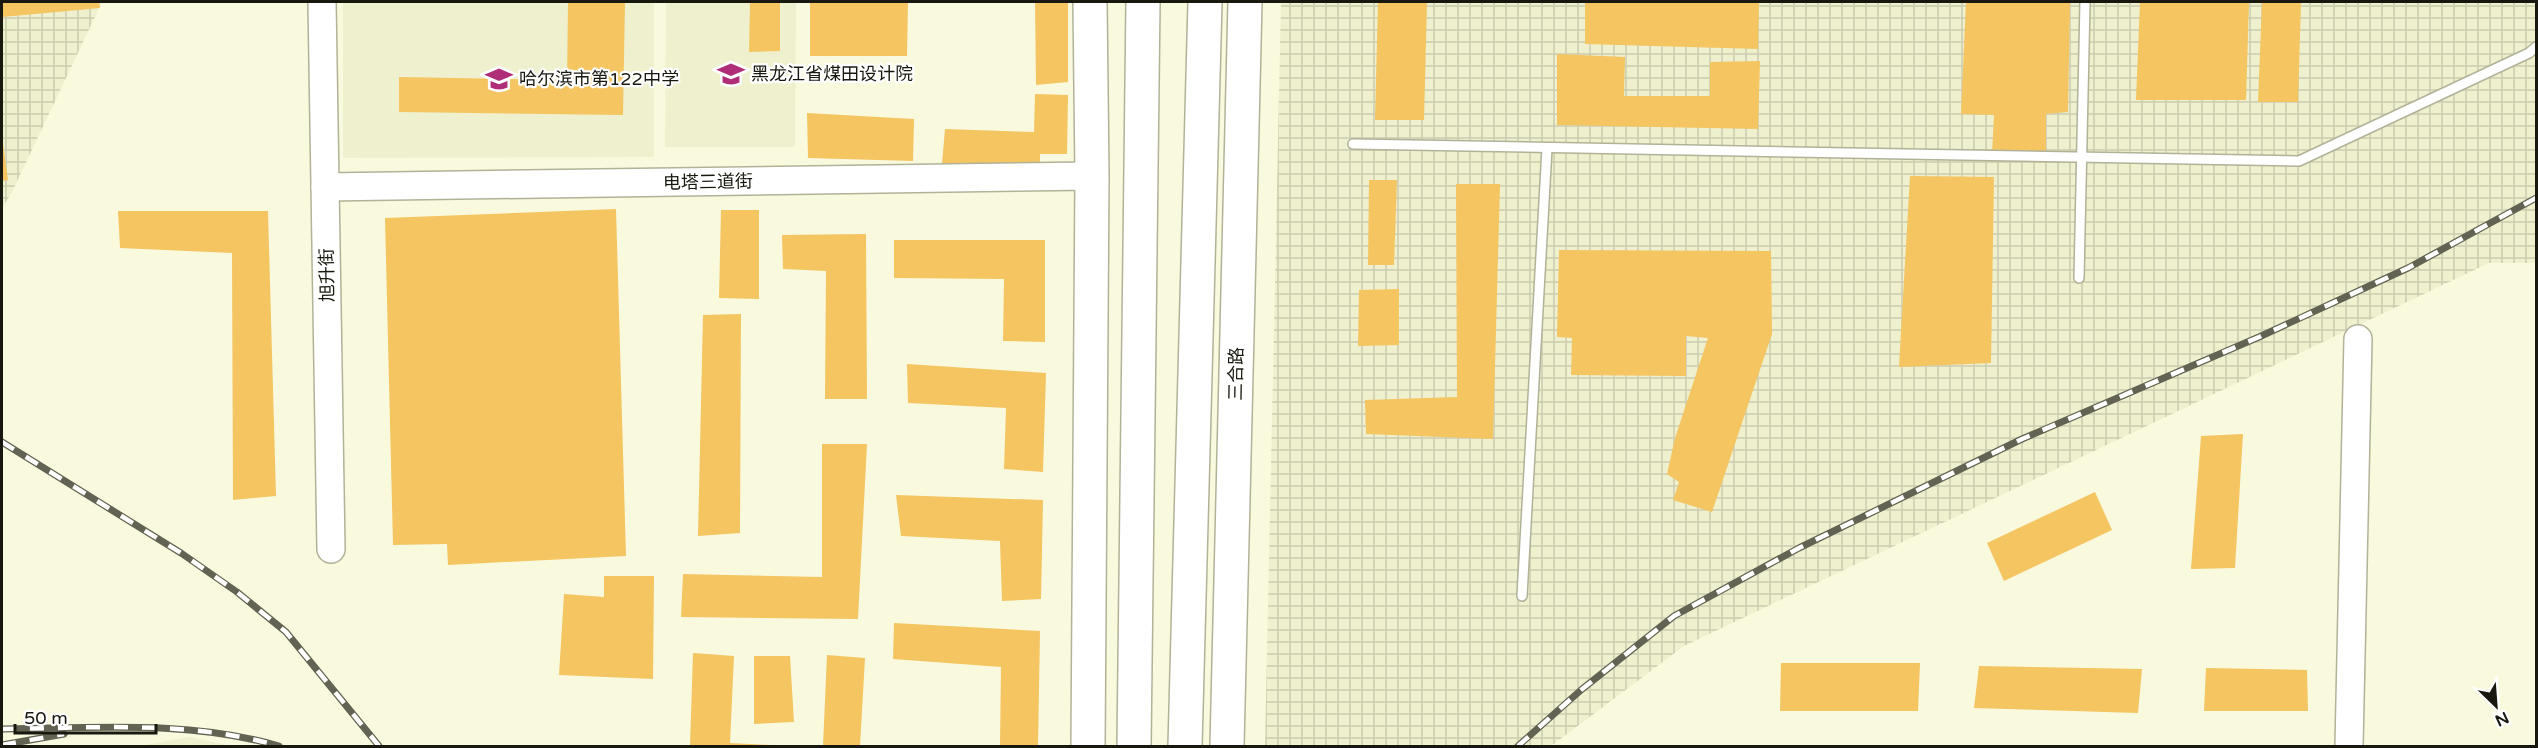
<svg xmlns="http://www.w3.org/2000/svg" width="2538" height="748" font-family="'Varela Round','Noto Sans SC',sans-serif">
	<defs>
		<pattern id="industrial-grid" width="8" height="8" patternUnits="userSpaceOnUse" patternTransform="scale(1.5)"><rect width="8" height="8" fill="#eff0cd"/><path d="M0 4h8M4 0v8" fill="none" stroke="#cccdaf"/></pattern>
	</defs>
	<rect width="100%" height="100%" fill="#f9f9de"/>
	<g fill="#eff0cd">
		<path d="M343 2H654V157L343 158Z"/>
		<path d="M666 2H796L795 147H665Z"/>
		<path d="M190 737 232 746H140Z"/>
	</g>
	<g fill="url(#industrial-grid)">
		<path d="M2 2H102L11 194 2 208Z"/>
		<path d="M1281 2H2536V263H2489L1684 646 1551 746H1265Z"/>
	</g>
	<g fill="#f4c561">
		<path d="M2 2H99L100 8 2 17Z"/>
		<path d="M568 2H625L623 115 399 112V77L567 80Z"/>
		<path d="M750 2H780V51L749 52Z"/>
		<path d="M810 2H908L907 56H810Z"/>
		<path d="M1035 2H1068V82L1036 85Z"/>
		<path d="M1378 2H1427L1424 120H1375Z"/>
		<path d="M1585 2H1759L1758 49 1585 44Z"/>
		<path d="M1966 2H2070L2068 112 2046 114V156L1992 154 1994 115 1961 114Z"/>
		<path d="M2140 2H2249L2246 100H2136Z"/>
		<path d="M2262 2H2301L2298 102H2258Z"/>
		<path d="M1557 54 1625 57 1624 96H1710V62L1760 61 1758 129 1557 125Z"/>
		<path d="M1035 94 1068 95 1067 154H1040V166L942 164 945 129 1034 132Z"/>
		<path d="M807 113 914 119 913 161 808 158Z"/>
		<path d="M2 144H3L8 180 2 181Z"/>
		<path d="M1910 176 1994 177 1991 363 1899 367Z"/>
		<path d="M1369 180H1397L1394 265H1368Z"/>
		<path d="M1456 184H1500L1493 439 1366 434 1365 400 1457 397Z"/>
		<path d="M616 209 626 556 448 565 447 544 393 545 385 218Z"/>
		<path d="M721 210H759V299L719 298Z"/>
		<path d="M118 211H268L276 496 233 500 232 253 120 248Z"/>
		<path d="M866 234 867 399H825L826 271 783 269 782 235Z"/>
		<path d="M894 240H1045V342L1003 341 1004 279 894 278Z"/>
		<path d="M1559 250 1771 251 1772 334 1712 512 1673 500 1679 482 1667 474 1675 438 1708 338 1686 336V376L1571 375 1572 338 1557 337Z"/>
		<path d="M1399 289V345L1358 346 1359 290Z"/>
		<path d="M741 314 740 533 698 536 703 315Z"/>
		<path d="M907 364 1046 373 1043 472 1004 469 1006 408 908 403Z"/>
		<path d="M2243 434 2235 568 2191 569 2201 436Z"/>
		<path d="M822 444H867L858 619 681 617 683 574 822 577Z"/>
		<path d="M2095 492 2112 530 2004 581 1987 543Z"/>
		<path d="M896 495 1043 500 1041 599 1002 601 1000 541 901 536Z"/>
		<path d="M604 576H654L653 679 559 675 564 594 604 597Z"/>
		<path d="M894 623 1040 631 1038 746H1000L1001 667 893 659Z"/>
		<path d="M693 653 734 656 730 743 770 745V746H690Z"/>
		<path d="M827 655 865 658 860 746H823Z"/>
		<path d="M754 656H790L794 722 754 724Z"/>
		<path d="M1781 663H1920L1918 711H1780Z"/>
		<path d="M1979 666 2142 669 2138 713 1974 708Z"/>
		<path d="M2206 668 2307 670 2308 711H2204Z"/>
	</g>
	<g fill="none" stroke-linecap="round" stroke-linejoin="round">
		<defs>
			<g id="lane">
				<path d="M1353 144 2299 161 2529 53 2536 47"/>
				<path d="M2079 278 2085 2"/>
				<path d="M1522 596 1547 148"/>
			</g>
			<g id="secondary">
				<path d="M322 2 331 549"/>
				<path d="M325 187 1092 176"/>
				<path d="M2349 746 2358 339"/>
			</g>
			<g id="highway">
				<path d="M1088 746 1092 176 1090 2"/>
				<path d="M1134 746 1143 2"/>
				<path d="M1185 746 1205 2"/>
				<path d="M1227 746 1245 2"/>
			</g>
		</defs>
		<use href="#lane" stroke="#b1b298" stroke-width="12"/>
		<use href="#secondary" stroke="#b1b298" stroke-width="30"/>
		<use href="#highway" stroke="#b1b298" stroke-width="36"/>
		<use href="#lane" stroke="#fff" stroke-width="9"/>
		<use href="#secondary" stroke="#fff" stroke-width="27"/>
		<use href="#highway" stroke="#fff" stroke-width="33"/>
		<defs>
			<g id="rail">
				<path d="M2 442 181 553 237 592 286 632 379 746"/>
				<path d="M2 729C94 728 189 720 279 746"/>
				<path d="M2 745 64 734"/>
				<path d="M1518 746 1581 690 1674 616 1799 548 2022 439 2259 337 2408 268 2536 198"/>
			</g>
		</defs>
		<use href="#rail" stroke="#636353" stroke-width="7"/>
		<use href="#rail" stroke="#fff" stroke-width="4.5" stroke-dasharray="14" stroke-linecap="butt"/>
	</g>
	<defs>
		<symbol id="university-bare" viewBox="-9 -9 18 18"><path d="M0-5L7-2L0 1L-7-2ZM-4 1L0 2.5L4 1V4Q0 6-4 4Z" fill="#b02d77" stroke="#fff" stroke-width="2.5" paint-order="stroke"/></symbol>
		<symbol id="school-bare" viewBox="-9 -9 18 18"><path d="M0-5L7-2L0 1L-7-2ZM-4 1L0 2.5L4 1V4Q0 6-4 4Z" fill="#b02d77" stroke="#fff" stroke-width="2.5" paint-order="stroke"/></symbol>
	</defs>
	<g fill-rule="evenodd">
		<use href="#university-bare" x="712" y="55" width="38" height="38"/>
		<use href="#school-bare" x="480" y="60" width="38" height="38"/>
	</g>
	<g text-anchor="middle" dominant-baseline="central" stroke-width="4.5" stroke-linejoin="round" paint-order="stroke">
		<g font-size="18" fill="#18180e" stroke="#fff" text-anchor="start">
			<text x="751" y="74">黑龙江省煤田设计院</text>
			<text x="519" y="79">哈尔滨市第122中学</text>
		</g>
		<g font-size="18" fill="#18180e" stroke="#fff">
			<text transform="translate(708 182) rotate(-1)">电塔三道街</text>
			<text transform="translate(327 275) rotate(-91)">旭升街</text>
			<text transform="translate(1236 374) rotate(-89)">三合路</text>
		</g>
	</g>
	<rect width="2538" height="748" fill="none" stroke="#18180e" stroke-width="6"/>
	<g transform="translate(2496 706) rotate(155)" stroke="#ffffff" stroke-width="4.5" paint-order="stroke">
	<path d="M0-4.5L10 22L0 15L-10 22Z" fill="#18180e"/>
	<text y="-9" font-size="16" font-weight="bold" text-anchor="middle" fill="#18180e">N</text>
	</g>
	<path d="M15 724v9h141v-9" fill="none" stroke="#18180e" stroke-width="3"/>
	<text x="24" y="724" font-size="18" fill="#18180e" stroke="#ffffff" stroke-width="4.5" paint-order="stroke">50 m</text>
</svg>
